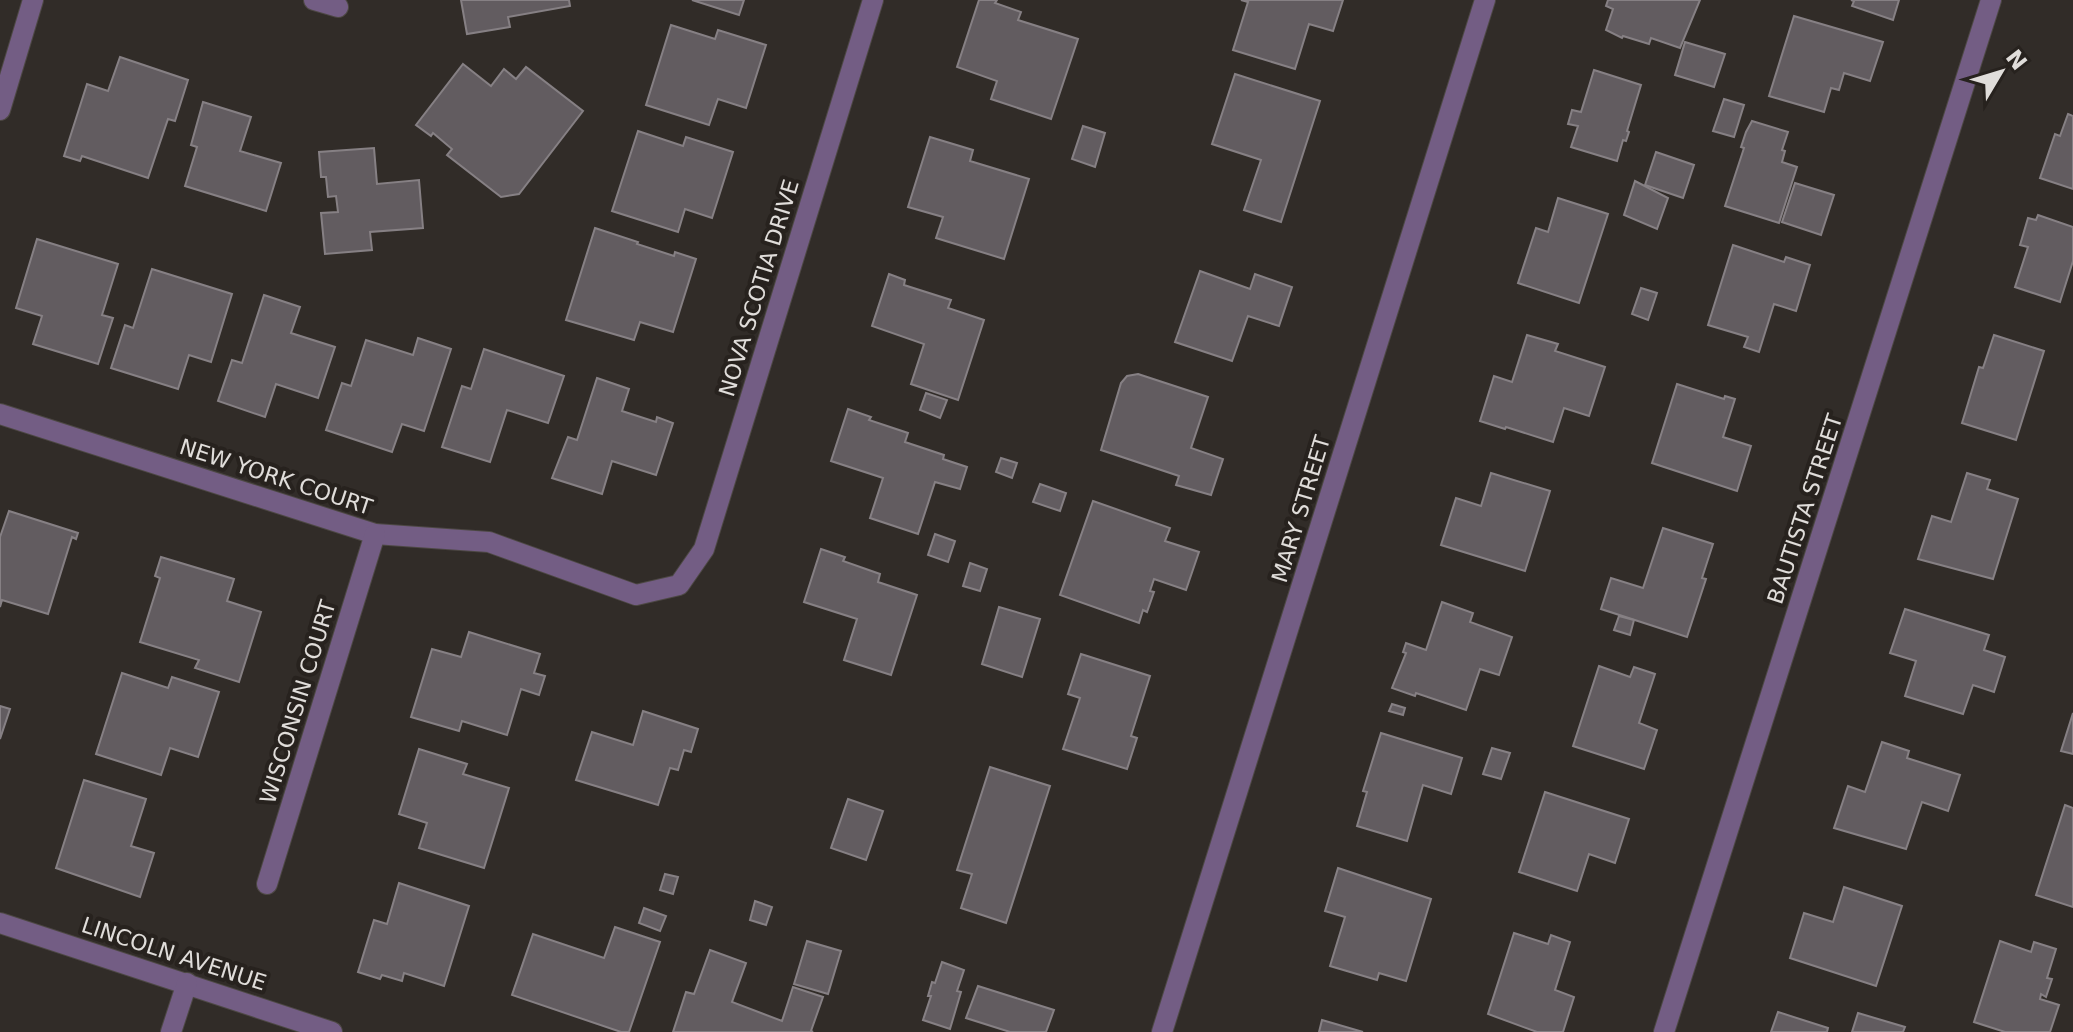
<svg xmlns="http://www.w3.org/2000/svg" width="2073" height="1032" font-family="'DejaVu Sans',sans-serif">
	<rect width="100%" height="100%" fill="#312c28"/>
	<g fill="#625c60" stroke="#868084" stroke-width="2">
		<path d="M461 0H569L570 6 508 17 510 27 467 34Z"/>
		<path d="M692 0H744L739 15Z"/>
		<path d="M979 0H997L995 3 1021 12 1018 20 1078 39 1051 119 991 99 997 81 957 67Z"/>
		<path d="M1241 0H1343L1333 31 1309 24 1295 69 1233 50 1248 2Z"/>
		<path d="M1608 0H1700L1680 48 1651 38 1649 44 1623 36 1622 38 1606 30 1613 9 1606 6Z"/>
		<path d="M1851 0H1899L1893 20 1852 6 1854 1Z"/>
		<path d="M1794 16 1883 42 1870 81 1844 73 1839 90 1831 88 1824 112 1769 96Z"/>
		<path d="M671 25 715 39 718 30 766 45 746 108 718 99 709 125 646 105Z"/>
		<path d="M1685 42 1725 54 1714 87 1675 75Z"/>
		<path d="M120 57 188 80 175 121 168 119 148 178 82 156 80 161 64 156 87 84 108 91Z"/>
		<path d="M463 64 491 86 504 69 516 79 526 67 583 111 519 194 501 197 447 155 452 149 433 133 431 136 416 125Z"/>
		<path d="M1594 70 1641 85 1627 131 1629 132 1626 141 1623 140 1617 161 1571 147 1578 126 1568 124 1572 110 1581 112Z"/>
		<path d="M1235 74 1320 101 1281 222 1244 210 1261 160 1212 144Z"/>
		<path d="M1724 99 1744 105 1734 137 1713 131Z"/>
		<path d="M203 102 251 117 240 151 281 163 266 211 185 186 197 147 191 145Z"/>
		<path d="M2068 114 2073 116V189L2040 178 2055 134 2060 136Z"/>
		<path d="M1752 121 1788 132 1782 150 1785 151 1782 162 1797 167 1779 223 1725 206 1744 148 1741 147 1746 132Z"/>
		<path d="M1083 126 1105 133 1095 167 1072 159Z"/>
		<path d="M638 131 683 146 686 137 733 152 712 218 685 209 678 232 612 211Z"/>
		<path d="M930 137 973 150 970 161 1029 179 1004 259 936 238 943 217 908 207Z"/>
		<path d="M374 148 377 184 419 180 423 228 370 232 372 250 325 254 321 213 338 212 336 196 328 197 326 177H321L319 152Z"/>
		<path d="M1656 152 1694 165 1683 198 1645 185Z"/>
		<path d="M1635 181 1668 198 1657 229 1624 215Z"/>
		<path d="M1795 183 1834 195 1821 235 1782 222Z"/>
		<path d="M1558 198 1608 214 1579 303 1518 283 1536 228 1548 232Z"/>
		<path d="M2038 215 2073 227V261L2060 302 2015 287 2028 247 2020 245 2028 218 2036 220Z"/>
		<path d="M595 228 638 242 637 244 674 256 675 252 696 259 673 332 640 322 634 340 566 320Z"/>
		<path d="M37 239 118 264 102 315 113 318 98 364 33 344 42 316 16 308Z"/>
		<path d="M1733 245 1784 262 1786 257 1810 265 1796 311 1774 304 1759 352 1744 347 1748 337 1708 325Z"/>
		<path d="M152 269 232 294 211 362 189 355 178 389 111 368 125 325 133 328Z"/>
		<path d="M1200 271 1250 289 1255 274 1292 287 1279 326 1248 316 1232 361 1175 342Z"/>
		<path d="M889 274 905 280 904 285 951 300 948 308 984 320 958 400 911 384 924 344 872 326Z"/>
		<path d="M1641 288 1657 293 1648 320 1632 314Z"/>
		<path d="M264 295 300 307 291 333 335 347 318 398 276 384 265 417 218 401 232 360 242 363Z"/>
		<path d="M1527 335 1558 344 1555 351 1605 367 1589 416 1564 408 1553 442 1506 427 1505 429 1480 421 1494 376 1512 382Z"/>
		<path d="M1994 335 2044 351 2016 440 1962 423 1979 367 1983 368Z"/>
		<path d="M418 338 451 349 424 431 402 424 392 452 326 430 342 383 351 386 366 340 413 355Z"/>
		<path d="M484 349 564 376 548 423 507 410 490 462 442 447 462 386 471 389Z"/>
		<path d="M1138 374 1208 397 1191 448 1223 459 1211 495 1176 485 1179 476 1101 450 1121 383 1127 376Z"/>
		<path d="M597 378 629 389 622 411 656 422 657 417 673 423 656 475 612 461 602 494 552 478 568 437 577 440Z"/>
		<path d="M1677 384 1724 399 1725 396 1735 399 1723 437 1751 446 1737 491 1652 463Z"/>
		<path d="M926 393 947 400 940 418 920 410Z"/>
		<path d="M848 409 871 417 869 420 908 433 905 442 944 455 943 459 967 467 960 489 935 482 918 534 870 518 883 478 831 461Z"/>
		<path d="M1001 458 1017 463 1012 478 996 472Z"/>
		<path d="M1491 473 1550 491 1525 571 1441 545 1456 498 1481 506Z"/>
		<path d="M1967 473 1990 480 1987 489 2018 499 1993 579 1918 559 1932 516 1951 522Z"/>
		<path d="M1040 484 1066 493 1060 511 1033 502Z"/>
		<path d="M1093 501 1170 528 1165 541 1199 552 1186 590 1154 579 1150 591 1154 592 1147 612 1143 610 1139 623 1060 595Z"/>
		<path d="M9 511 78 533 76 539 72 537 48 614 2 600 0 607V537Z"/>
		<path d="M1663 528 1713 544 1702 578 1706 579 1687 637 1601 609 1611 578 1643 588Z"/>
		<path d="M935 534 955 541 948 562 928 555Z"/>
		<path d="M821 549 845 557 843 561 880 574 878 582 917 595 891 675 844 660 857 619 804 602Z"/>
		<path d="M161 557 234 579 227 601 261 612 239 682 195 668 199 660 140 642 160 578 155 576Z"/>
		<path d="M970 563 987 569 980 591 963 586Z"/>
		<path d="M1442 602 1473 613 1470 622 1512 637 1499 675 1480 669 1466 710 1416 693 1415 696 1392 688 1406 653 1403 652 1406 643 1426 650Z"/>
		<path d="M999 607 1040 619 1022 677 982 664Z"/>
		<path d="M1905 609 1989 635 1984 650 2005 657 1994 692 1973 685 1963 714 1905 696 1916 661 1890 653Z"/>
		<path d="M1619 616 1634 620 1630 635 1614 630Z"/>
		<path d="M469 632 540 654 534 673 545 676 539 695 521 689 507 735 462 721 459 731 411 717 432 649 461 657Z"/>
		<path d="M1081 654 1150 676 1131 736 1137 738 1127 769 1063 749 1080 698 1068 694Z"/>
		<path d="M1599 666 1630 677 1634 667 1655 674 1639 723 1657 730 1644 769 1573 746Z"/>
		<path d="M122 673 168 688 172 677 219 692 198 757 170 748 161 775 96 754Z"/>
		<path d="M1392 704 1405 708 1403 715 1389 711Z"/>
		<path d="M0 706 10 709 0 739Z"/>
		<path d="M643 711 698 729 691 752 684 750 678 770 670 768 658 805 576 780 592 732 633 745Z"/>
		<path d="M2073 713V754L2061 751Z"/>
		<path d="M1381 733 1462 758 1451 794 1423 785 1407 841 1357 826 1367 792 1363 791Z"/>
		<path d="M1882 742 1909 751 1907 758 1960 775 1948 811 1922 802 1906 849 1834 828 1848 786 1865 792Z"/>
		<path d="M1492 748 1510 753 1501 779 1483 774Z"/>
		<path d="M419 749 467 764 463 774 509 788 484 868 419 848 427 823 399 814Z"/>
		<path d="M990 767 1050 786 1006 923 961 908 972 874 957 870Z"/>
		<path d="M84 780 146 799 131 846 154 853 140 897 56 868Z"/>
		<path d="M1545 792 1629 819 1615 863 1589 854 1577 891 1519 872Z"/>
		<path d="M848 799 883 811 866 860 831 848Z"/>
		<path d="M2065 805 2073 808V907L2036 895Z"/>
		<path d="M1338 868 1431 899 1406 981 1379 973 1377 980 1330 966 1345 917 1325 911Z"/>
		<path d="M665 874 678 877 673 894 660 890Z"/>
		<path d="M399 883 469 906 444 986 404 973 402 981 382 975 380 979 358 972 374 920 387 924Z"/>
		<path d="M1844 887 1902 906 1876 986 1790 958 1804 913 1833 922Z"/>
		<path d="M755 901 772 907 766 925 750 920Z"/>
		<path d="M644 908 666 916 660 931 639 923Z"/>
		<path d="M615 927 660 942 629 1032H621L512 995 533 934 604 958Z"/>
		<path d="M1514 933 1548 944 1551 935 1570 942 1555 990 1574 997 1563 1032H1537L1488 1014Z"/>
		<path d="M807 941 841 951 828 994 794 984Z"/>
		<path d="M2000 941 2031 952 2034 942 2056 949 2047 978 2052 979 2046 997 2041 994 2040 999 2059 1005 2050 1032H2005L1974 1022Z"/>
		<path d="M710 950 746 963 732 1002 782 1021 793 987 823 997 811 1031 813 1032H673L686 992 694 994Z"/>
		<path d="M942 962 964 970 957 991 961 992 950 1029 923 1020 931 996H928L932 982 935 983Z"/>
		<path d="M978 986 1054 1010 1046 1032H1010L966 1018Z"/>
		<path d="M1778 1012 1828 1028 1827 1032H1771Z"/>
		<path d="M1858 1013 1905 1027 1903 1032H1852Z"/>
		<path d="M1322 1020 1363 1032H1319Z"/>
	</g>
	<g fill="none" stroke-linecap="round" stroke-linejoin="round">
		<defs>
			<g id="minor">
				<path d="M314 0 338 7"/>
				<path d="M0 110 33 0"/>
				<path d="M0 414 375 534 489 542 636 595 679 585 704 549 873 0"/>
				<path d="M267 884 375 534"/>
				<path d="M0 923 332 1032"/>
				<path d="M171 1032 187 983"/>
				<path d="M1162 1032 1485 0"/>
				<path d="M1664 1032 1991 0"/>
			</g>
		</defs>
		<use href="#minor" stroke="#4d4844" stroke-width="22"/>
		<use href="#minor" stroke="#735d84" stroke-width="20"/>
	</g>
	<g text-anchor="middle" dominant-baseline="central" stroke-width="8" stroke-linejoin="round" paint-order="stroke">
		<g font-size="22" fill="#e0ddda" stroke="#27221e">
			<text transform="translate(759 288) rotate(-73)">NOVA SCOTIA DRIVE</text>
			<text transform="translate(276 477) rotate(18)">NEW YORK COURT</text>
			<text transform="translate(1301 509) rotate(-73)">MARY STREET</text>
			<text transform="translate(1805 509) rotate(-72)">BAUTISTA STREET</text>
			<text transform="translate(298 702) rotate(-73)">WISCONSIN COURT</text>
			<text transform="translate(174 954) rotate(18)">LINCOLN AVENUE</text>
		</g>
	</g>
	<g transform="translate(2001 72) rotate(52)" stroke="#27221e" stroke-width="6" paint-order="stroke">
	<path d="M0-6L14 30L0 20L-14 30Z" fill="#e0ddda"/>
	<text y="-12" font-size="22" font-weight="bold" text-anchor="middle" fill="#e0ddda">N</text>
	</g>
</svg>
